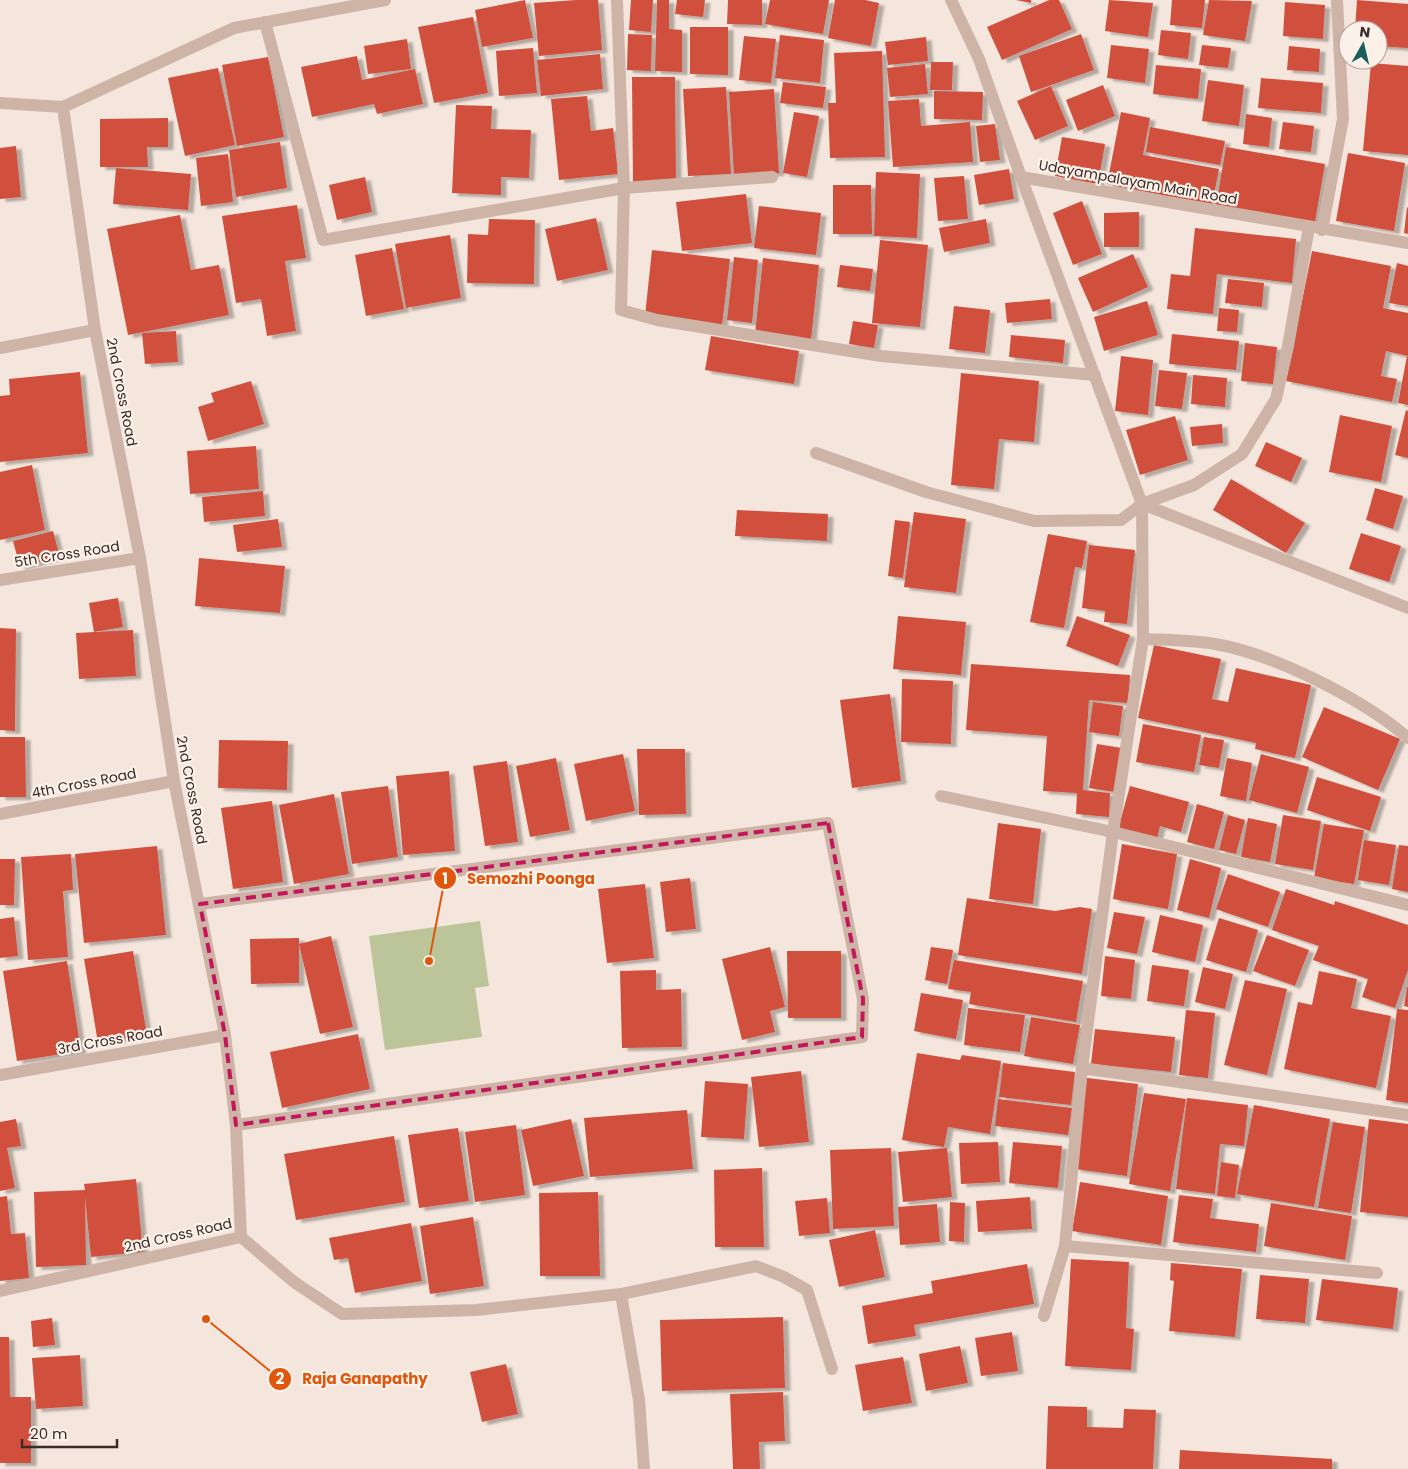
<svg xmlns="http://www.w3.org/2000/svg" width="1408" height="1469" font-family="Poppins,sans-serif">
	<defs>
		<filter id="shadow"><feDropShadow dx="5.5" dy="3" stdDeviation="1" flood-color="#0004"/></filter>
	</defs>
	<rect width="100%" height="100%" fill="#f4e6dc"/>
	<path fill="#bcc59a" d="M480 921 489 986 475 988 482 1037 385 1050 369 936Z"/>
	<g fill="#d14f3e" filter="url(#shadow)">
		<path d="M525 0 533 38 482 47 475 10Z"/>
		<path d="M576 0H598L602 50 539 56 534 3Z"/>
		<path d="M631 0H653L651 32 629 30Z"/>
		<path d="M657 0H669V29L682 30V72L655 71Z"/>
		<path d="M677 0H705L703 17 675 14Z"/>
		<path d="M728 0H762V25L727 24Z"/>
		<path d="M770 0H829L823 34 765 24Z"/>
		<path d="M835 0H865L879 3 871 46 828 38Z"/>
		<path d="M1016 0H1031V3Z"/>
		<path d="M1049 0H1059L1072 29 1002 60 987 27Z"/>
		<path d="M1109 0 1153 3 1148 37 1105 31Z"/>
		<path d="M1172 0H1205L1202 28 1170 25Z"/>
		<path d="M1209 0 1252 1 1245 41 1203 35Z"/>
		<path d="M1357 0 1408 4V48L1378 46V30H1355Z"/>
		<path d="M1285 2 1325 5 1323 39 1283 36Z"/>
		<path d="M473 17 488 93 434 103 418 27Z"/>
		<path d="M690 27H728V75L690 74Z"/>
		<path d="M1161 30 1191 33 1188 59 1158 55Z"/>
		<path d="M628 34 652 35 651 71 627 70Z"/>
		<path d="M1081 34 1094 70 1031 92 1019 56Z"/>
		<path d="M780 35 824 40 820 83 775 78Z"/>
		<path d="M744 36 776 39 771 83 739 80Z"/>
		<path d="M926 37 928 61 888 65 885 42Z"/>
		<path d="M407 39 411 69 368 74 364 46Z"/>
		<path d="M1111 45 1149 49 1145 83 1107 78Z"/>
		<path d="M1202 45 1231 48 1228 68 1199 65Z"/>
		<path d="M1289 46 1320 49 1319 72 1287 70Z"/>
		<path d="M533 48 537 93 499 96 496 51Z"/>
		<path d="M882 51 885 157 830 158 828 103H836L834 53Z"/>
		<path d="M600 54 603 89 541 96 537 60Z"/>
		<path d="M357 56 362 80 415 69 423 104 377 114 374 104 312 117 301 67Z"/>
		<path d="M268 57 284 137 237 146 222 65Z"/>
		<path d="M931 62H953L952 90H930Z"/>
		<path d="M1371 63 1408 66V155L1363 151Z"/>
		<path d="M925 64 928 94 890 97 887 68Z"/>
		<path d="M1156 65 1201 69 1198 99 1153 94Z"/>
		<path d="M218 68 235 145 185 156 168 78Z"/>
		<path d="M632 77H675L676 184H633Z"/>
		<path d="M1261 78 1323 83 1321 113 1258 108Z"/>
		<path d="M1208 80 1244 85 1239 126 1202 121Z"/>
		<path d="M783 82 826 87 823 108 780 103Z"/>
		<path d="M1103 85 1115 116 1078 131 1066 100Z"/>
		<path d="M1051 86 1068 126 1035 140 1017 101Z"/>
		<path d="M726 87 731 174 688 176 683 89Z"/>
		<path d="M774 89 779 173 734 175 729 92Z"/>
		<path d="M934 91 983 92 982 120 934 119Z"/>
		<path d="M587 96 591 131 613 128 618 174 559 180 551 99Z"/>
		<path d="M919 99 921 126 970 122 973 162 893 167 888 101Z"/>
		<path d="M456 105 492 106 491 129 531 130 529 178 501 177V195L452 193Z"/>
		<path d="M794 112 819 116 807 177 783 173Z"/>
		<path d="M1121 112 1150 118 1143 155 1219 169 1212 205 1107 184Z"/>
		<path d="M1246 114 1272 118 1269 147 1243 144Z"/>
		<path d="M168 118V147H147L148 167H100V119Z"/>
		<path d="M1283 122 1314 126 1311 152 1279 149Z"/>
		<path d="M995 124 1000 160 980 162 976 126Z"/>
		<path d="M1150 127 1225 141 1220 165 1146 152Z"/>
		<path d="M1062 137 1105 144 1098 184 1055 176Z"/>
		<path d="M280 142 287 188 236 197 229 150Z"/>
		<path d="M16 146 21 197 0 199V148Z"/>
		<path d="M1226 147 1325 164 1315 222 1216 206Z"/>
		<path d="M1348 153 1405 163 1394 231 1336 221Z"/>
		<path d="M228 154 233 202 201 206 196 158Z"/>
		<path d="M116 168 191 174 188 210 113 204Z"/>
		<path d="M1009 169 1014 199 979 205 974 175Z"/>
		<path d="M876 172 920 174 917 238 874 236Z"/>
		<path d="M964 176 968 219 938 221 934 178Z"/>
		<path d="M365 177 372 212 337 220 329 185Z"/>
		<path d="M833 185H871L872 234H833Z"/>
		<path d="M746 194 752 243 682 251 676 202Z"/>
		<path d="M1082 201 1102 254 1073 265 1053 213Z"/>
		<path d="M297 205 306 258 285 261 296 331 267 336 261 299 236 303 222 216Z"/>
		<path d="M759 206 821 213 816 255 754 248Z"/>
		<path d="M1407 207 1408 208V234L1404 233Z"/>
		<path d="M1139 212V247H1104V213Z"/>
		<path d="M180 215 191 270 219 265 229 315 128 335 107 229Z"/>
		<path d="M596 218 608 270 557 281 545 229Z"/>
		<path d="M489 219 535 220 534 284 467 283 468 234 488 235Z"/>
		<path d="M986 219 990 243 944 252 939 228Z"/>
		<path d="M1195 228 1296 239 1292 283 1217 274 1213 314 1167 309 1171 274 1190 276Z"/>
		<path d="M450 235 461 298 406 308 395 244Z"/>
		<path d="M880 240 928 245 920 327 872 323Z"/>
		<path d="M392 248 404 309 366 316 355 255Z"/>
		<path d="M652 250 730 259 722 325 645 316Z"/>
		<path d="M1312 251 1391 266 1383 308 1408 313V356L1386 351 1381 376 1397 379 1392 402 1286 381Z"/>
		<path d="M1133 254 1148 287 1093 312 1078 278Z"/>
		<path d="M734 257 758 260 752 323 727 320Z"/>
		<path d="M763 258 819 265 811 340 755 334Z"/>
		<path d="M1397 263 1408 266V306L1389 303Z"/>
		<path d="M840 265 873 269 870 291 837 287Z"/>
		<path d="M1228 279 1264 283 1262 307 1225 303Z"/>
		<path d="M1050 299 1052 319 1007 323 1005 303Z"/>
		<path d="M1147 301 1158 335 1104 351 1094 317Z"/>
		<path d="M954 306 990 310 985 353 949 349Z"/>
		<path d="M1219 308 1239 310 1237 332 1217 331Z"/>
		<path d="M853 321 878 325 874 348 849 344Z"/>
		<path d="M176 331 178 362 145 364 142 333Z"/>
		<path d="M1172 334 1239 341 1236 370 1169 364Z"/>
		<path d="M1011 335 1065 340 1063 363 1009 357Z"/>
		<path d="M711 336 799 351 794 384 705 370Z"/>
		<path d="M1245 343 1277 347 1273 384 1241 381Z"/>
		<path d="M1121 356 1153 360 1148 415 1115 411Z"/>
		<path d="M1407 356 1408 357V405L1398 403Z"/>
		<path d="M1159 370 1187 373 1182 409 1155 406Z"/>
		<path d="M80 372 88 453 0 462V396L10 395 9 379Z"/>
		<path d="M961 373 1039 381 1034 442 999 439 994 489 951 485Z"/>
		<path d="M1193 375 1227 378 1225 407 1191 404Z"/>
		<path d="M251 381 264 424 208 441 198 407 214 402 211 393Z"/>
		<path d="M1406 410 1408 411V458L1395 455Z"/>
		<path d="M1340 415 1392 426 1381 482 1329 472Z"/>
		<path d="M1175 416 1188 460 1140 475 1126 430Z"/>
		<path d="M1222 424 1223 443 1192 446 1190 427Z"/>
		<path d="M1266 442 1302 458 1291 482 1255 466Z"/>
		<path d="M256 446 259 489 190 494 187 451Z"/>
		<path d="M32 465 45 530 0 540V472Z"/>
		<path d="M1231 479 1305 523 1286 553 1213 510Z"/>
		<path d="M1375 488 1403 496 1393 529 1366 520Z"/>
		<path d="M263 491 265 516 204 522 202 497Z"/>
		<path d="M737 510 828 514 827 541 735 536Z"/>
		<path d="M914 512 966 519 956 593 904 587Z"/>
		<path d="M278 519 282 547 237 552 233 525Z"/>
		<path d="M895 520 910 522 903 578 888 576Z"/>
		<path d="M53 531 60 557 20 567 13 541Z"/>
		<path d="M1361 533 1401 546 1389 582 1349 569Z"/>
		<path d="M1048 534 1087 541 1082 568 1075 567 1064 628 1030 622Z"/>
		<path d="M1089 545 1135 550 1127 624 1104 622 1105 611 1082 608Z"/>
		<path d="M199 558 285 566 280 613 195 606Z"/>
		<path d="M118 598 123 627 94 632 89 603Z"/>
		<path d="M898 616 966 622 961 675 893 669Z"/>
		<path d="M1077 616 1130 635 1118 666 1066 646Z"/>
		<path d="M0 628 16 629 15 731 0 730Z"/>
		<path d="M133 630 136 676 79 679 76 633Z"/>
		<path d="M1154 645 1221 659 1212 699 1228 702 1236 668 1311 685 1295 758 1255 749 1256 743 1138 718Z"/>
		<path d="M971 664 1130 675 1128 703 1089 700 1083 790 1110 793 1109 817 1076 814 1077 793 1043 791 1047 736 966 730Z"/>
		<path d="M902 679 953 681 951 744 901 742Z"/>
		<path d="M890 694 901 781 852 788 840 700Z"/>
		<path d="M1093 702 1123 706 1119 736 1089 732Z"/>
		<path d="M1324 707 1400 739 1378 790 1302 757Z"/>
		<path d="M1143 724 1201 735 1194 772 1136 762Z"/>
		<path d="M0 737H25L26 797H0Z"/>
		<path d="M1204 737 1224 740 1219 768 1199 765Z"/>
		<path d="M219 740 288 741 287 790 218 788Z"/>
		<path d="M1097 744 1122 748 1115 792 1089 788Z"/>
		<path d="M637 749H685L686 814 639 815Z"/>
		<path d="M623 754 635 811 586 821 574 764Z"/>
		<path d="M1261 754 1309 767 1297 813 1249 800Z"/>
		<path d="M556 758 570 830 530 837 516 766Z"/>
		<path d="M1227 758 1252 763 1246 801 1220 796Z"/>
		<path d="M507 761 518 842 485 846 473 766Z"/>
		<path d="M449 771 455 851 403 855 396 776Z"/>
		<path d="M1317 777 1381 797 1370 831 1307 810Z"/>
		<path d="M388 786 398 857 352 864 341 792Z"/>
		<path d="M1130 786 1189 802 1181 832 1160 826 1157 839 1118 829Z"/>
		<path d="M334 794 349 874 294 884 279 805Z"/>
		<path d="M272 801 283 882 233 889 221 808Z"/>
		<path d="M1197 804 1224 812 1214 849 1187 842Z"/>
		<path d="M1228 815 1245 820 1236 854 1219 850Z"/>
		<path d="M1283 815 1321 821 1313 870 1275 864Z"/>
		<path d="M1248 818 1277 824 1270 862 1241 857Z"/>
		<path d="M998 823 1041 829 1033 904 989 899Z"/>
		<path d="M1324 824 1364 830 1354 884 1314 878Z"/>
		<path d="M1364 840 1396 845 1389 885 1358 880Z"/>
		<path d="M1122 844 1177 854 1168 909 1113 899Z"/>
		<path d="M1399 845 1408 846V892L1392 889Z"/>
		<path d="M157 846 166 935 84 943 75 854Z"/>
		<path d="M71 854 73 890 63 891 68 957 28 960 21 857Z"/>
		<path d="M0 859H15L14 905H0Z"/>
		<path d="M1190 859 1221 868 1209 918 1177 910Z"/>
		<path d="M1228 874 1280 892 1268 927 1216 909Z"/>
		<path d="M690 878 696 929 666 932 660 882Z"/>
		<path d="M645 884 654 958 607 963 598 889Z"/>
		<path d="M1286 889 1334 905 1335 901 1408 925V970L1395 1008 1362 997 1368 979 1313 960 1319 946 1272 930Z"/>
		<path d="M967 898 1055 911 1080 907 1092 909 1082 974 958 955Z"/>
		<path d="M1114 912 1145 917 1137 954 1107 948Z"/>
		<path d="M1160 915 1203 925 1195 962 1152 952Z"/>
		<path d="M14 917 18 956 0 958V919Z"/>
		<path d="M1219 918 1258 930 1246 972 1206 960Z"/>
		<path d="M1267 935 1309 950 1295 986 1253 971Z"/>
		<path d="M331 936 353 1027 320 1034 299 944Z"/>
		<path d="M299 938V983L251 984 250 939Z"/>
		<path d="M770 947 785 1007 770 1011 775 1032 742 1040 722 959Z"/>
		<path d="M931 947 953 950 947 984 925 980Z"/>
		<path d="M133 951 147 1035 98 1043 84 959Z"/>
		<path d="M787 951H841V1018H788Z"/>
		<path d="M1105 956 1135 960 1131 999 1101 996Z"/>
		<path d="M954 960 1083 981 1076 1022 969 1004 971 992 948 989Z"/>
		<path d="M67 961 81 1051 17 1061 3 971Z"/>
		<path d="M1152 965 1189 970 1184 1006 1147 1001Z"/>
		<path d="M1203 967 1233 974 1225 1009 1195 1002Z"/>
		<path d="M656 970V990L681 989 682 1047 622 1048 620 971Z"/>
		<path d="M1319 971 1357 979 1351 1008 1391 1016 1376 1088 1284 1069 1298 1002 1312 1005Z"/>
		<path d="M1245 980 1287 989 1267 1075 1224 1065Z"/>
		<path d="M1407 987H1408V1007L1404 1006Z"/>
		<path d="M921 993 963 1000 956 1039 914 1031Z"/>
		<path d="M968 1008 1025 1015 1020 1052 964 1045Z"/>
		<path d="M1397 1009 1408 1010V1103L1386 1100Z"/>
		<path d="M1186 1010 1215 1013 1208 1078 1179 1075Z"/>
		<path d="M1031 1017 1080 1025 1073 1064 1024 1056Z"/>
		<path d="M1095 1029 1175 1037 1171 1072 1091 1064Z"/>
		<path d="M358 1034 370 1089 282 1108 270 1052Z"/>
		<path d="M917 1053 960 1060 962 1055 1001 1061 990 1134 948 1127 944 1147 902 1140Z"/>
		<path d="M1003 1063 1075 1072 1071 1105 999 1097Z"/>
		<path d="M801 1071 809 1142 759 1147 751 1077Z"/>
		<path d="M1087 1078 1138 1084 1127 1176 1075 1169Z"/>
		<path d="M705 1081 748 1084 744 1139 701 1137Z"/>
		<path d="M1144 1093 1186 1099 1170 1191 1129 1184Z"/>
		<path d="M1187 1098 1248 1105 1244 1146 1220 1144 1215 1194 1176 1189Z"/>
		<path d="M998 1099 1072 1108 1068 1135 995 1126Z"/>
		<path d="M1254 1105 1330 1119 1314 1207 1237 1194Z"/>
		<path d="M687 1110 693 1169 590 1177 584 1118Z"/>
		<path d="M16 1119 21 1146 7 1148 15 1188 0 1191V1122Z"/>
		<path d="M571 1119 584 1176 533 1186 521 1130Z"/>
		<path d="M1369 1119 1408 1124V1217L1360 1212Z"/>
		<path d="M1333 1122 1365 1127 1351 1213 1318 1208Z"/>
		<path d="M516 1125 525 1195 475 1202 465 1132Z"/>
		<path d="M458 1128 469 1201 419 1208 408 1135Z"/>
		<path d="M394 1136 405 1202 296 1220 284 1154Z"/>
		<path d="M998 1142 1000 1182 961 1184 959 1143Z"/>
		<path d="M1013 1142 1062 1146 1058 1188 1009 1183Z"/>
		<path d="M891 1148 894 1226 833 1229 830 1150Z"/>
		<path d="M947 1148 952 1197 903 1202 898 1152Z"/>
		<path d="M1221 1162 1239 1165 1235 1198 1217 1196Z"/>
		<path d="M762 1168 764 1247H715L714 1170Z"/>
		<path d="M136 1179 143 1252 91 1257 85 1197 86 1265 36 1267 34 1192 85 1190 84 1184Z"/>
		<path d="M1080 1182 1168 1196 1161 1245 1072 1231Z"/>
		<path d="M598 1192 600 1276H540L539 1193Z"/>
		<path d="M1179 1195 1213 1199 1210 1218 1259 1224 1256 1252 1173 1242Z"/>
		<path d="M7 1196 11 1234 25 1233 29 1278 0 1281V1197Z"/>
		<path d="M1030 1197 1032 1229 978 1232 976 1201Z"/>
		<path d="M827 1198 830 1233 799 1236 795 1201Z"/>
		<path d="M950 1202 965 1203 964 1242 949 1241Z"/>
		<path d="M1271 1203 1352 1216 1345 1260 1264 1246Z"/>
		<path d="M937 1204 940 1242 900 1245 898 1207Z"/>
		<path d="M473 1217 484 1286 430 1294 420 1226Z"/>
		<path d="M411 1223 422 1281 355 1293 348 1258 334 1260 329 1238Z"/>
		<path d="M875 1230 885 1277 839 1287 829 1240Z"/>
		<path d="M1071 1259 1129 1262 1126 1328 1134 1329 1131 1370 1065 1366Z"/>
		<path d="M1171 1263 1242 1269 1235 1337 1169 1331 1174 1281 1170 1280Z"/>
		<path d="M1027 1264 1034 1304 914 1325 916 1336 868 1344 862 1306 933 1293 931 1281Z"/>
		<path d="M1260 1275 1309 1279 1305 1323 1256 1319Z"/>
		<path d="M1322 1279 1398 1288 1393 1329 1316 1320Z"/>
		<path d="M783 1317 785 1388 662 1391 660 1320Z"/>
		<path d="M52 1318 55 1345 33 1347 31 1321Z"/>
		<path d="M1012 1332 1018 1371 981 1376 975 1338Z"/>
		<path d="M0 1337H9L10 1397H31V1463H0Z"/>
		<path d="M960 1346 968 1383 926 1391 919 1354Z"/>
		<path d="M80 1355 83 1406 36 1409 32 1358Z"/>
		<path d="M903 1357 912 1403 863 1411 855 1365Z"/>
		<path d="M506 1364 518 1414 482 1422 470 1372Z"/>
		<path d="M783 1392 785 1441 759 1442 760 1469H733L730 1394Z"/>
		<path d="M1048 1406 1087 1407V1427L1123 1428 1124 1409 1156 1410 1153 1469H1046Z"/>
		<path d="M1180 1450 1332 1459V1469H1179Z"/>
	</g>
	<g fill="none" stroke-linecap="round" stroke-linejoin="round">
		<g stroke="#ceb4a7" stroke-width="12">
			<path d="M617 0 624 188 621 310 657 320 881 356 1095 375"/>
			<path d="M951 0 979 59 1021 177 1408 243"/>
			<path d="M265 22 323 240 624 188 772 177"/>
			<path d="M0 103 63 107 234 28 385 0"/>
			<path d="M1021 177 1142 504 1143 639 1113 832 1082 1068 1065 1246 1044 1316"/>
			<path d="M1322 230 1343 119 1337 0"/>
			<path d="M0 348 95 330"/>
			<path d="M816 453 926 492 1034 521 1121 520 1142 504 1194 485 1242 454 1276 399 1288 346 1309 227"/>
			<path d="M1142 504 1408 608"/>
			<path d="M0 580 140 558"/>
			<path d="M1143 639C1166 640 1192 640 1215 644 1274 654 1363 699 1408 738"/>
			<path d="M941 796 1113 832 1408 905"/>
			<path d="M0 814 174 781"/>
			<path d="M200 904 828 823 863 999 862 1037 236 1125"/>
			<path d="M1082 1068 1408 1115"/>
			<path d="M0 1075 225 1035"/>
			<path d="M241 1237 294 1282 342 1314 476 1310 621 1294 756 1266 784 1277 807 1290 832 1369"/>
			<path d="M1065 1246 1377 1273"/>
			<path d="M0 1291 241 1237 236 1125 225 1035 174 781 140 558 95 330 63 107"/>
			<path d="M621 1294 639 1400 644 1469"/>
		</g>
	</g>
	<path fill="none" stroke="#c2185b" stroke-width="4" stroke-dasharray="10 6" stroke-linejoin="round" d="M828 823 863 999 862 1037 236 1125 225 1035 200 904Z"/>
	<g text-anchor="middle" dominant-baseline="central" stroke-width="4.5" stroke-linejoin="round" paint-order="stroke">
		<g font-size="14" fill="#3a2b28" stroke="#fbf1e9">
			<text transform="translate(1138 182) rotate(10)">Udayampalayam Main Road</text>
			<text transform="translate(122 392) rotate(79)">2nd Cross Road</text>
			<text transform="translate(67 554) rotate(-9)">5th Cross Road</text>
			<text transform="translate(84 783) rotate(-11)">4th Cross Road</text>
			<text transform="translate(192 790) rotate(79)">2nd Cross Road</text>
			<text transform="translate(110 1040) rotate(-10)">3rd Cross Road</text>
			<text transform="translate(178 1235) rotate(-13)">2nd Cross Road</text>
		</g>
	</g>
	<path fill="none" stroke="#df570d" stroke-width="2" d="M429 961L445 878M206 1319L280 1379"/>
	<g fill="#df570d" stroke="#fbf1e9" stroke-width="2">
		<circle cx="429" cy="961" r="5"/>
		<circle cx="206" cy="1319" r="5"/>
		<circle cx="445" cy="878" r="12"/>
		<circle cx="280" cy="1379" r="12"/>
	</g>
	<g font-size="15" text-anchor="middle" font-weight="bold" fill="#fff">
		<text x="445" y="884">1</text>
		<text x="280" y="1384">2</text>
	</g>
	<g font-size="15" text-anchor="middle" font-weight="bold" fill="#df570d" stroke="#fbf1e9" stroke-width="4.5" stroke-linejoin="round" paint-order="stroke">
		<text x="531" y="884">Semozhi Poonga</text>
		<text x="365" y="1384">Raja Ganapathy</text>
	</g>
	<g transform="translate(1363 45) rotate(8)"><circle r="24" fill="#fbf1e9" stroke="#aea29c"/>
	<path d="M0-4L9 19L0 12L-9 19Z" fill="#195f5b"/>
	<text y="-8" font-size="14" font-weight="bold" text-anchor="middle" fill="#3a2b28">N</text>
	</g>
	<path d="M22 1439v8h95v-8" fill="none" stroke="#3a2b28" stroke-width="2.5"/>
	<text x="30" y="1439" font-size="15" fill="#3a2b28" stroke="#fbf1e9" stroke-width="4" paint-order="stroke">20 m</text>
</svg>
